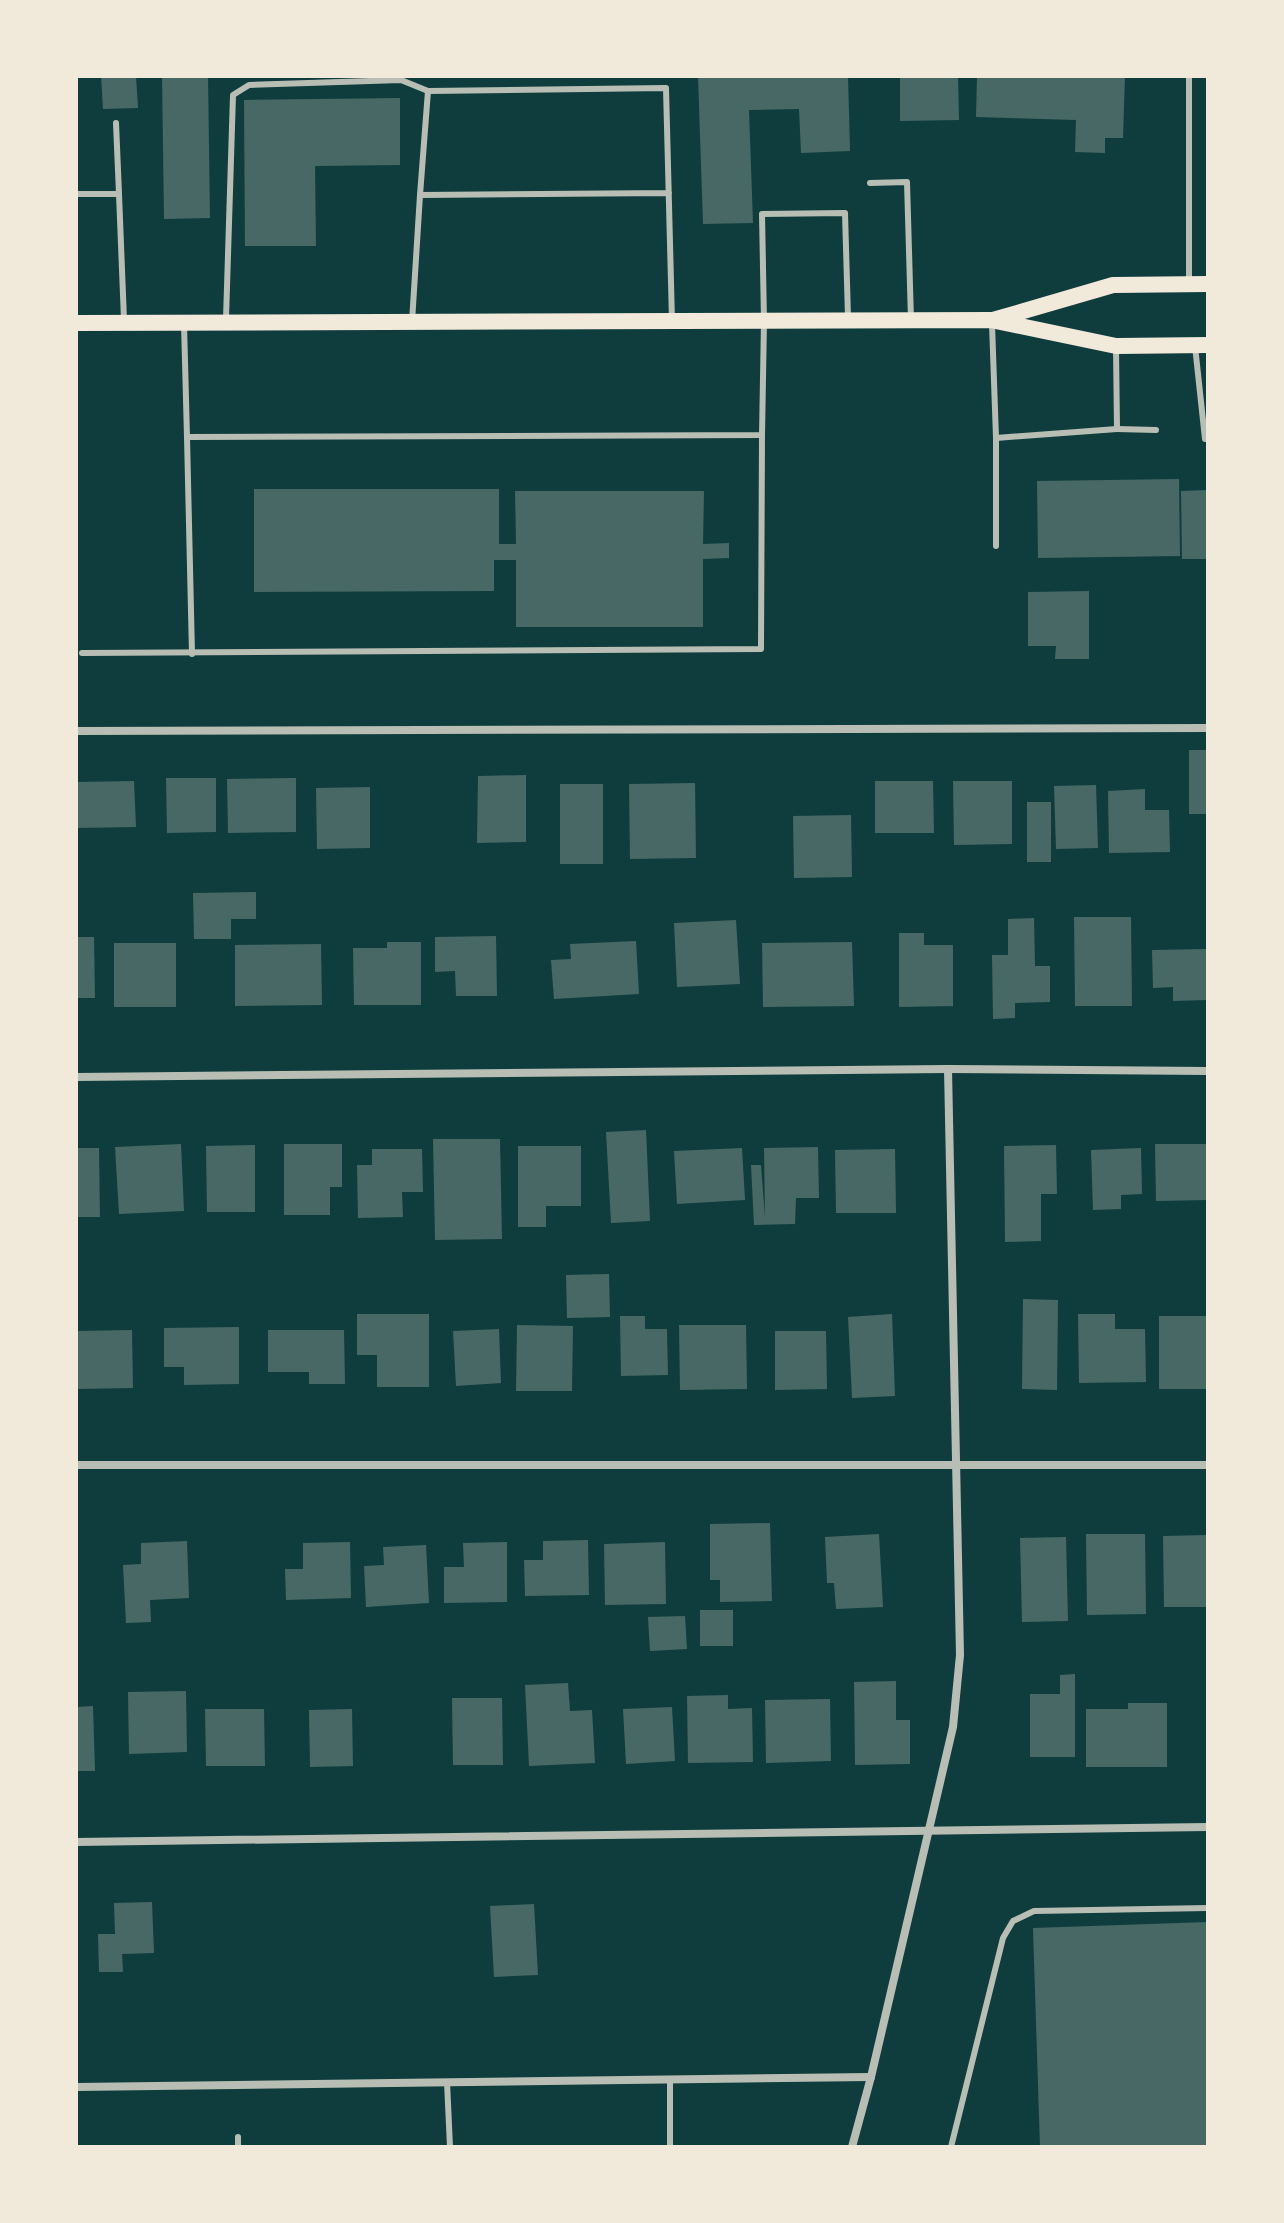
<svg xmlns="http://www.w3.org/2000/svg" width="1284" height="2223" font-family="'Fira Sans Condensed',sans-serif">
	<rect width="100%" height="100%" fill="#0f3d3e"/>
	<g fill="#486865">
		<path d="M101 76H136L138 108 103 109Z"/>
		<path d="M162 76H208L210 218 164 219Z"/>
		<path d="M698 76H848L850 151 801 153 799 109 749 110 753 223 703 224Z"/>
		<path d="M900 76H958L959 120 900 121Z"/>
		<path d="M977 76H1125L1123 138H1105V153L1075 152 1076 120 976 117Z"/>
		<path d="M400 98V165L315 166 316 246H245L244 100Z"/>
		<path d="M1179 479 1180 556 1038 558 1037 481Z"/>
		<path d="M254 489H499V544H516L515 491H704L703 544 729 543V558L703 559V627H516V560H494V591L254 592Z"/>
		<path d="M1208 490V559H1182L1181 491Z"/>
		<path d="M1089 591V659H1055L1056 646H1028V592Z"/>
		<rect x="1189" y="750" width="19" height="64"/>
		<path d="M526 775V842L477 843 478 776Z"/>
		<path d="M166 778H216V832L167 833Z"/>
		<path d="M296 778V832L228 833 227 779Z"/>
		<path d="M134 781 136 827 76 828V782Z"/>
		<path d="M875 781H933L934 833H875Z"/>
		<path d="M953 781H1012V844L954 845Z"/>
		<path d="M695 783 696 858 630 859 629 784Z"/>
		<rect x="560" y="784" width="43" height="80"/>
		<path d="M1096 785 1098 848 1056 849 1054 786Z"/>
		<path d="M370 787V848L317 849 316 788Z"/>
		<path d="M1145 789V810H1169L1170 852 1109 853 1108 791Z"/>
		<rect x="1027" y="802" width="24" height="60"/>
		<path d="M851 815 852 877 794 878 793 816Z"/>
		<path d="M256 892V919H231V939H194L193 893Z"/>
		<path d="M1074 917H1131L1132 1006H1075Z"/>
		<path d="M1034 918 1035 966H1050V1002L1015 1003V1018L993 1019 992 955H1008V919Z"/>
		<path d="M736 920 740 984 677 987 674 923Z"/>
		<path d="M899 933H924V945H953V1006L899 1007Z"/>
		<path d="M496 936 497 996H456L455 971 435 972V937Z"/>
		<path d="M76 937H94L95 998H76Z"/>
		<path d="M636 941 639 994 554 999 551 960 571 959 570 944Z"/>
		<path d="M387 942H421V1005H354L353 948H387Z"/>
		<path d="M852 942 854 1006 763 1007 762 943Z"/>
		<rect x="114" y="943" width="62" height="64"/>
		<path d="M321 944 322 1005 235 1006V945Z"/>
		<path d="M1208 949V1000L1173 1001V987L1153 988 1152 950Z"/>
		<path d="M646 1130 650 1221 611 1223 606 1132Z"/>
		<path d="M433 1139H500L502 1239 435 1240Z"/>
		<path d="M181 1144 184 1211 119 1214 115 1147Z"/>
		<path d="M284 1144H342V1187H330V1215H284Z"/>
		<path d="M1155 1144H1208V1200L1156 1201Z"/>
		<path d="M255 1145V1212H207L206 1146Z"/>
		<path d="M1056 1145 1057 1194H1041V1241L1005 1242 1004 1146Z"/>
		<path d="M518 1146H581V1206H546V1227H518Z"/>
		<path d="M818 1147 819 1198H796L795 1224 754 1225 751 1165H761L765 1218 764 1148Z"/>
		<path d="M76 1148H99L100 1217H76Z"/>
		<path d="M742 1148 745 1200 677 1204 674 1151Z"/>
		<path d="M1141 1148 1142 1194 1121 1195V1209L1093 1210 1091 1150Z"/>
		<path d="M372 1149H422L423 1192H402L403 1217 358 1218 357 1165H372Z"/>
		<path d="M895 1149 896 1213H836L835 1150Z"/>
		<path d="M609 1274 610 1317 567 1318 566 1275Z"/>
		<path d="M1023 1299 1058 1300 1057 1390 1022 1389Z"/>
		<path d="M357 1314H429V1387H377V1355H357Z"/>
		<path d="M892 1314 895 1396 852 1398 848 1317Z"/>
		<path d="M1078 1314H1115V1329H1145L1146 1382 1079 1383Z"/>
		<path d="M620 1316H645V1329H667L668 1375 621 1376Z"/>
		<rect x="1159" y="1316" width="49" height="73"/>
		<path d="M517 1325 573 1326 572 1391H516Z"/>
		<path d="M679 1325H746L747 1389 680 1390Z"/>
		<path d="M239 1327V1384L184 1385V1367H164V1328Z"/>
		<path d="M499 1329 501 1383 456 1386 453 1331Z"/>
		<path d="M132 1330 133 1388 76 1389V1331Z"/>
		<path d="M268 1330H344L345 1384H309V1372H268Z"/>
		<path d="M775 1331H826L827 1389 775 1390Z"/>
		<path d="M770 1523 772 1601 720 1602V1580H710V1524Z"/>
		<path d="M879 1534 883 1607 836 1609 834 1583H827L825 1537Z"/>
		<path d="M1086 1534H1145L1146 1614 1087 1615Z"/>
		<path d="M1208 1535V1607H1164L1163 1536Z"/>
		<path d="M1066 1537 1068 1621 1022 1622 1020 1538Z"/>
		<path d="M588 1540 589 1595 525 1596 524 1560H543V1541Z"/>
		<path d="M187 1541 189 1598 150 1600 151 1622 126 1623 123 1565 141 1564V1543Z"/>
		<path d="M350 1542 351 1598 286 1600 285 1569H303V1543Z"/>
		<path d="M507 1542V1602L444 1603V1567H464L463 1543Z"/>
		<path d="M665 1542 666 1604 605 1605 604 1544Z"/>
		<path d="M426 1545 429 1603 366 1607 364 1566 384 1565 383 1547Z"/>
		<rect x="700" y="1610" width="33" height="36"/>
		<path d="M685 1616 687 1649 650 1651 648 1617Z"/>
		<path d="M1075 1674V1757H1030V1694H1060V1675Z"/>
		<path d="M896 1681V1720H910V1764L855 1765 854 1682Z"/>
		<path d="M568 1683 570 1711 592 1710 595 1763 529 1766 525 1685Z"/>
		<path d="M186 1691 187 1752 129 1754 128 1692Z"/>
		<path d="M728 1695V1709L752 1708 753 1762 688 1763 687 1696Z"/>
		<path d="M452 1698H502L503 1765H453Z"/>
		<path d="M830 1699 831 1761 766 1763 765 1700Z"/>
		<path d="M1128 1703H1167V1767H1086V1709H1128Z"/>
		<path d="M93 1706 95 1771H76V1707Z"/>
		<path d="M672 1707 675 1761 626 1764 623 1709Z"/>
		<path d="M205 1709H264L265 1766H206Z"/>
		<path d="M352 1709 353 1766 310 1767 309 1710Z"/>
		<path d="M152 1902 154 1953 122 1954 123 1972H99L98 1934H115L114 1903Z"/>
		<path d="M534 1904 538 1975 494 1977 490 1906Z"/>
		<path d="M1208 1922V2147H1040L1033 1928Z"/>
	</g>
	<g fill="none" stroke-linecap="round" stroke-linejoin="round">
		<g stroke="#b8beb3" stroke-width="6">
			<path d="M116 123 119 194"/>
			<path d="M870 183 907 182 911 320"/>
			<path d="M669 193 420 195 428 91 666 88 672 321"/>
			<path d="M76 194H119L124 320"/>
			<path d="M1189 284V76"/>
			<path d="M226 319 233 95 249 85 401 80 428 91"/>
			<path d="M412 322 420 195"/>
			<path d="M184 324 187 437 762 435 764 321 762 214 845 213 848 317"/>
			<path d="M992 324 996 438 1117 429 1116 348"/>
			<path d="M1195 346 1205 439H1208"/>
			<path d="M1117 429 1156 430"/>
			<path d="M187 437 192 654"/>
			<path d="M996 546V438"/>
			<path d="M82 653 761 649 762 435"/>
			<path d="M447 2082 450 2147"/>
			<path d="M238 2137V2147"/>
			<path d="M670 2147V2079"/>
			<path d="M951 2147 1003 1938 1013 1921 1034 1911 1208 1908"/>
		</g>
		<g stroke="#b8beb3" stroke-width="8">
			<path d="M76 731 1208 728"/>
			<path d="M76 1077 948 1069 1208 1071"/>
			<path d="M76 1465H1208"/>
			<path d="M76 1842 1208 1827"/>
			<path d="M76 2087 871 2077"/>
			<path d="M852 2147 871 2077 953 1727 960 1655 948 1069"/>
		</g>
		<g stroke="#f1e9da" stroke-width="16">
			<path d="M993 320 1113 285 1208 284"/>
			<path d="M76 323 991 320 1116 346 1208 345"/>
		</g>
	</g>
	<rect width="1284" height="2223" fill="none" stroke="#f1e9da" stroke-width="156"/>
</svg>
